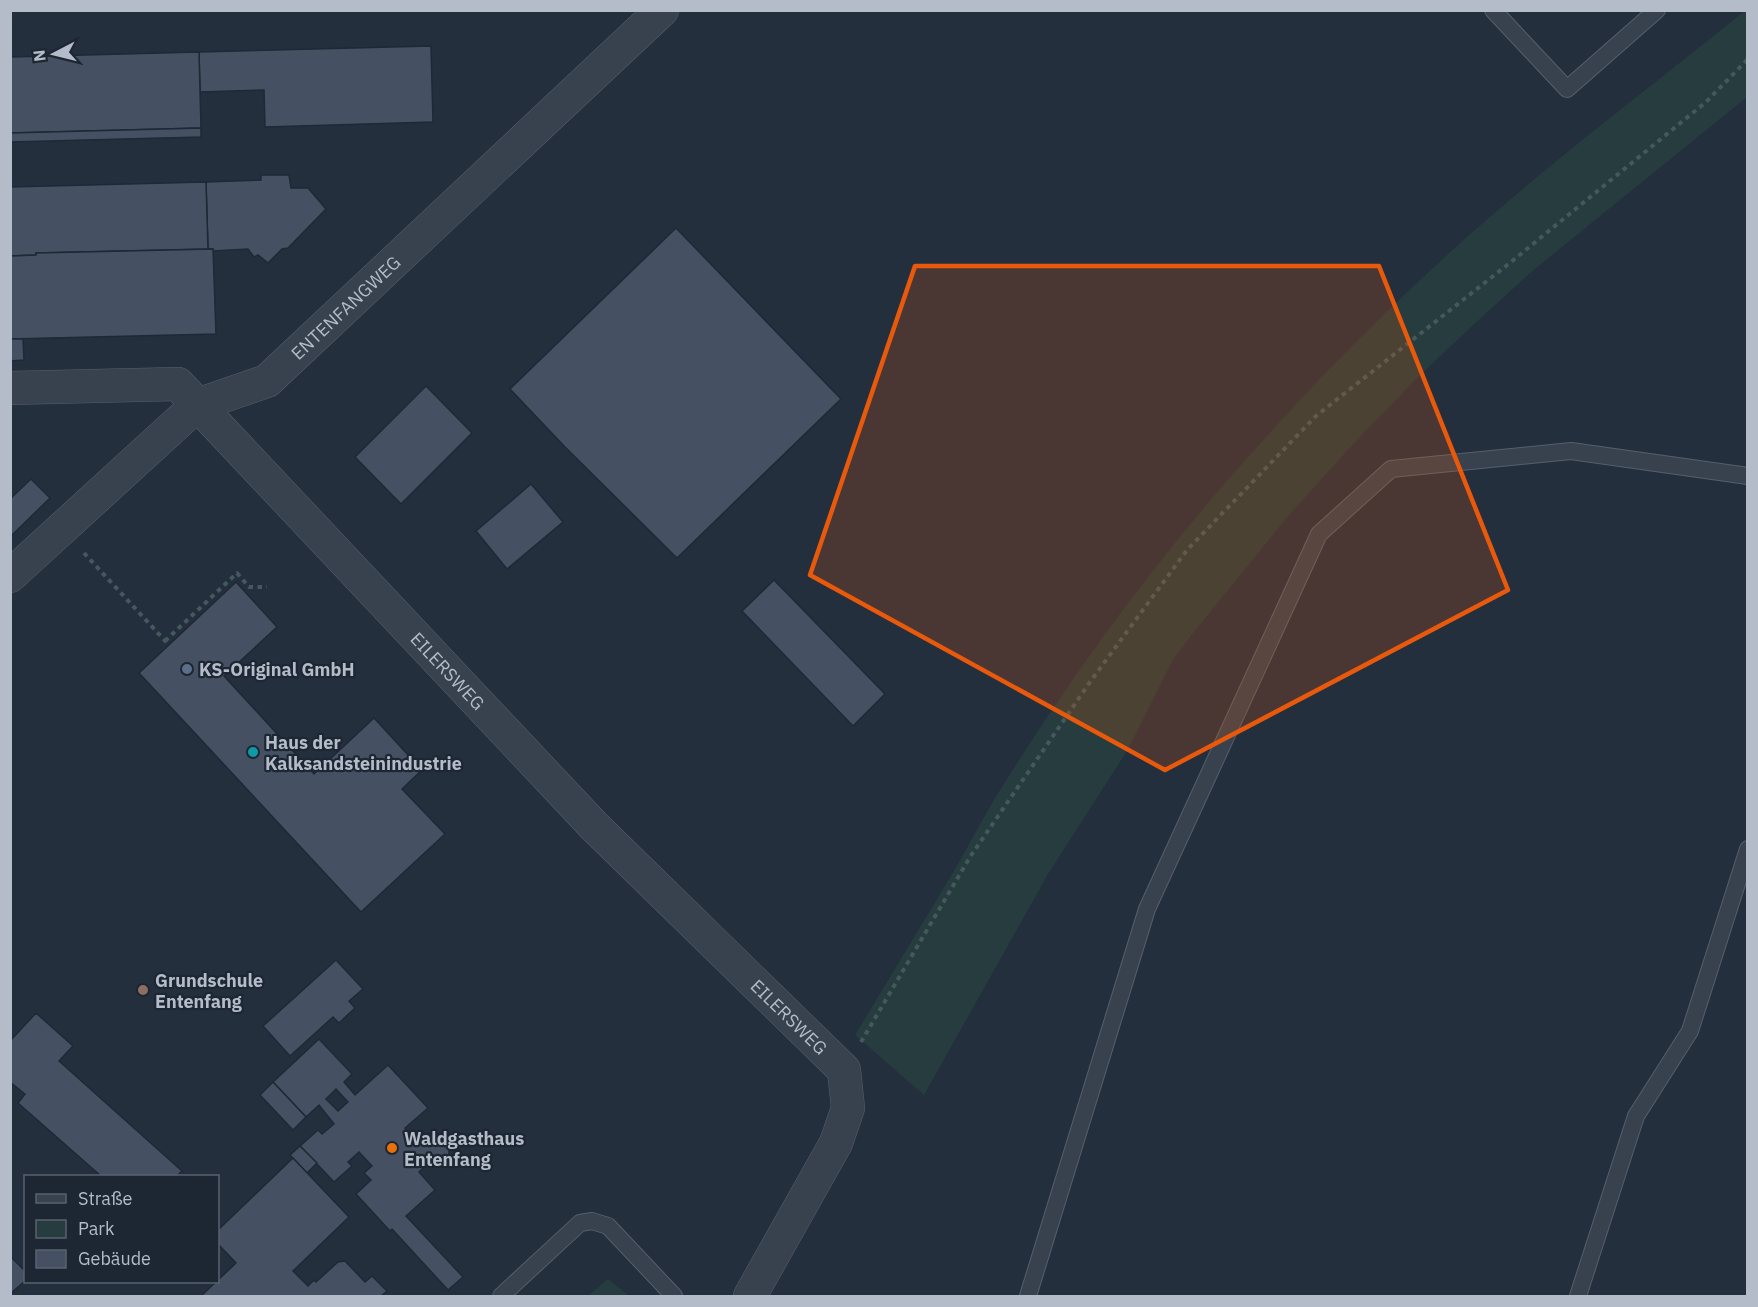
<svg xmlns="http://www.w3.org/2000/svg" width="1758" height="1307" font-family="'IBM Plex Sans',sans-serif">
	<rect width="100%" height="100%" fill="#242f3e"/>
	<g fill="#263c3f">
		<path d="M1746 10 1748 11 1747 97 1536 268 1484 315 1421 374 1354 443 1289 515 1197 628 1173 659 1127 751 1048 874 924 1095 855 1035C887 982 919 929 951 876 966 850 980 824 995 798 1059 695 1130 595 1209 502 1289 408 1375 319 1468 236 1557 157 1653 85 1746 10Z"/>
		<path d="M608 1279 629 1296H588Z"/>
	</g>
	<g fill="#455162" stroke="#1f2835" stroke-width="1.5" fill-rule="evenodd">
		<path d="M431 46 433 122 265 127 264 90 200 92 199 52Z"/>
		<path d="M199 52 201 128 10 133V57Z"/>
		<path d="M201 128V137L10 142V133Z"/>
		<path d="M261 175H289L291 188H308L326 209 288 248 282 249 268 263 258 255 254 257 248 249 213 251V249H208L206 182 261 180Z"/>
		<path d="M206 182 208 249 36 253V255L10 256V187Z"/>
		<path d="M676 228 841 399 677 558 565 447 510 389Z"/>
		<path d="M213 249 216 334 10 339V256L36 255V253Z"/>
		<path d="M10 339H23L24 360 10 361Z"/>
		<path d="M426 386 472 433 401 504 355 457Z"/>
		<path d="M31 479 50 498 10 537V499Z"/>
		<path d="M531 484 563 522 507 569 476 531Z"/>
		<path d="M774 580 885 694 853 726 742 611Z"/>
		<path d="M236 582 277 627 224 676 314 774 374 718 422 770 402 789 445 834 361 912 139 673Z"/>
		<path d="M336 960 363 989 349 1001 355 1008 339 1023 333 1017 290 1056 263 1026Z"/>
		<path d="M36 1013 73 1046 59 1061 182 1171 177 1176H101L18 1103 25 1094 10 1082V1041Z"/>
		<path d="M319 1039 352 1074 344 1082 355 1095 388 1065 428 1108 405 1128 417 1142 427 1133 440 1134 449 1144V1158L439 1167 426 1165 419 1172 435 1190 406 1216 463 1277 448 1290 392 1229 390 1231 356 1194 371 1180 364 1173 372 1166 359 1152 348 1162 352 1166 334 1182 300 1146 318 1130 322 1134 334 1124 319 1105 306 1117 273 1082ZM336 1089 348 1102 338 1111 326 1099Z"/>
		<path d="M273 1082 306 1117 293 1130 260 1095Z"/>
		<path d="M300 1146 317 1163 307 1173 290 1155Z"/>
		<path d="M293 1158 349 1217 293 1271 308 1286 314 1280 316 1282 338 1262 345 1261 365 1282 372 1276 387 1291 381 1296H201L236 1263 218 1244V1230Z"/>
		<path d="M10 1256 26 1272V1280L10 1294Z"/>
	</g>
	<g fill="none" stroke-linecap="round" stroke-linejoin="round">
		<defs>
			<g id="lane">
				<path d="M1493 10 1567 89 1657 10"/>
				<path d="M501 1296 580 1223 592 1221 608 1226 674 1296"/>
				<path d="M1028 1296 1147 909 1319 534 1391 469 1571 451 1748 476"/>
				<path d="M1578 1296 1636 1116 1690 1031 1748 849"/>
			</g>
			<g id="street">
				<path id="s1" d="M10 388 178 384 594 826 844 1070 848 1108 836 1143 750 1296"/>
				<path id="s2" d="M10 576 197 405 267 381 662 10"/>
			</g>
		</defs>
		<use href="#lane" stroke="#565f6c" stroke-width="18"/>
		<use href="#street" stroke="#565f6c" stroke-width="34"/>
		<g stroke="#44595c" stroke-width="4" stroke-dasharray="4.5 4.5" stroke-linecap="butt">
			<path d="M84 553 169 645"/>
			<path d="M165 641 237 573 249 587H267"/>
			<path d="M861 1042 970 857 1090 682 1187 550 1316 416 1511 262 1706 102 1748 59"/>
		</g>
		<use href="#lane" stroke="#38414e" stroke-width="16"/>
		<use href="#street" stroke="#38414e" stroke-width="33"/>
	</g>
	<path fill="#e8590c" fill-opacity="0.2" stroke="#e8590c" stroke-width="4.5" stroke-linejoin="round" d="M915 266H1379L1508 590 1165 770 810 575Z"/>
	<circle fill="#5c6f8a" stroke="#1d2633" stroke-width="2" cx="187" cy="669" r="6"/>
	<circle fill="#0f9aa8" stroke="#1d2633" stroke-width="2" cx="253" cy="752" r="6"/>
	<circle fill="#8d6e63" stroke="#1d2633" stroke-width="2" cx="143" cy="990" r="6"/>
	<circle fill="#e8710a" stroke="#1d2633" stroke-width="2" cx="392" cy="1148" r="6"/>
	<g text-anchor="middle" dominant-baseline="central" stroke-width="4.5" stroke-linejoin="round" paint-order="stroke">
		<g font-size="18" fill="#b4bcc9" stroke="#1d2633">
			<text stroke="none"><textPath href="#s2" startOffset="435">ENTENFANGWEG</textPath></text>
			<text stroke="none"><textPath href="#s1" startOffset="562">EILERSWEG</textPath></text>
			<text stroke="none"><textPath href="#s1" startOffset="1048">EILERSWEG</textPath></text>
		</g>
		<g font-size="18" font-weight="bold" fill="#b4bcc9" stroke="#1d2633" text-anchor="start">
			<text x="199" y="669">KS-Original GmbH</text>
			<text x="265" y="742">Haus der<tspan x="265" dy="21">Kalksandsteinindustrie</tspan></text>
			<text x="155" y="980">Grundschule<tspan x="155" dy="21">Entenfang</tspan></text>
			<text x="404" y="1138">Waldgasthaus<tspan x="404" dy="21">Entenfang</tspan></text>
		</g>
	</g>
	<rect width="1758" height="1307" fill="none" stroke="#b4bcc9" stroke-width="24"/>
	<rect x="24" y="1175" width="195" height="108" fill="#1d2633" stroke="#59626f" stroke-width="1.5"/>
	<rect x="36" y="1194" width="30" height="9" fill="#38414e" stroke="#59626f" stroke-width="1.5"/>
	<text x="78" y="1205" font-size="18" fill="#b4bcc9">Straße</text>
	<rect x="36" y="1220" width="30" height="18" fill="#263c3f" stroke="#59626f" stroke-width="1.5"/>
	<text x="78" y="1235" font-size="18" fill="#b4bcc9">Park</text>
	<rect x="36" y="1250" width="30" height="18" fill="#455162" stroke="#59626f" stroke-width="1.5"/>
	<text x="78" y="1265" font-size="18" fill="#b4bcc9">Gebäude</text>
	<g transform="translate(54 54) rotate(263)" stroke="#1d2633" stroke-width="4.5" paint-order="stroke">
	<path d="M0-4.5L10 22L0 15L-10 22Z" fill="#b4bcc9"/>
	<text y="-9" font-size="16" font-weight="bold" text-anchor="middle" fill="#b4bcc9">N</text>
	</g>
</svg>
